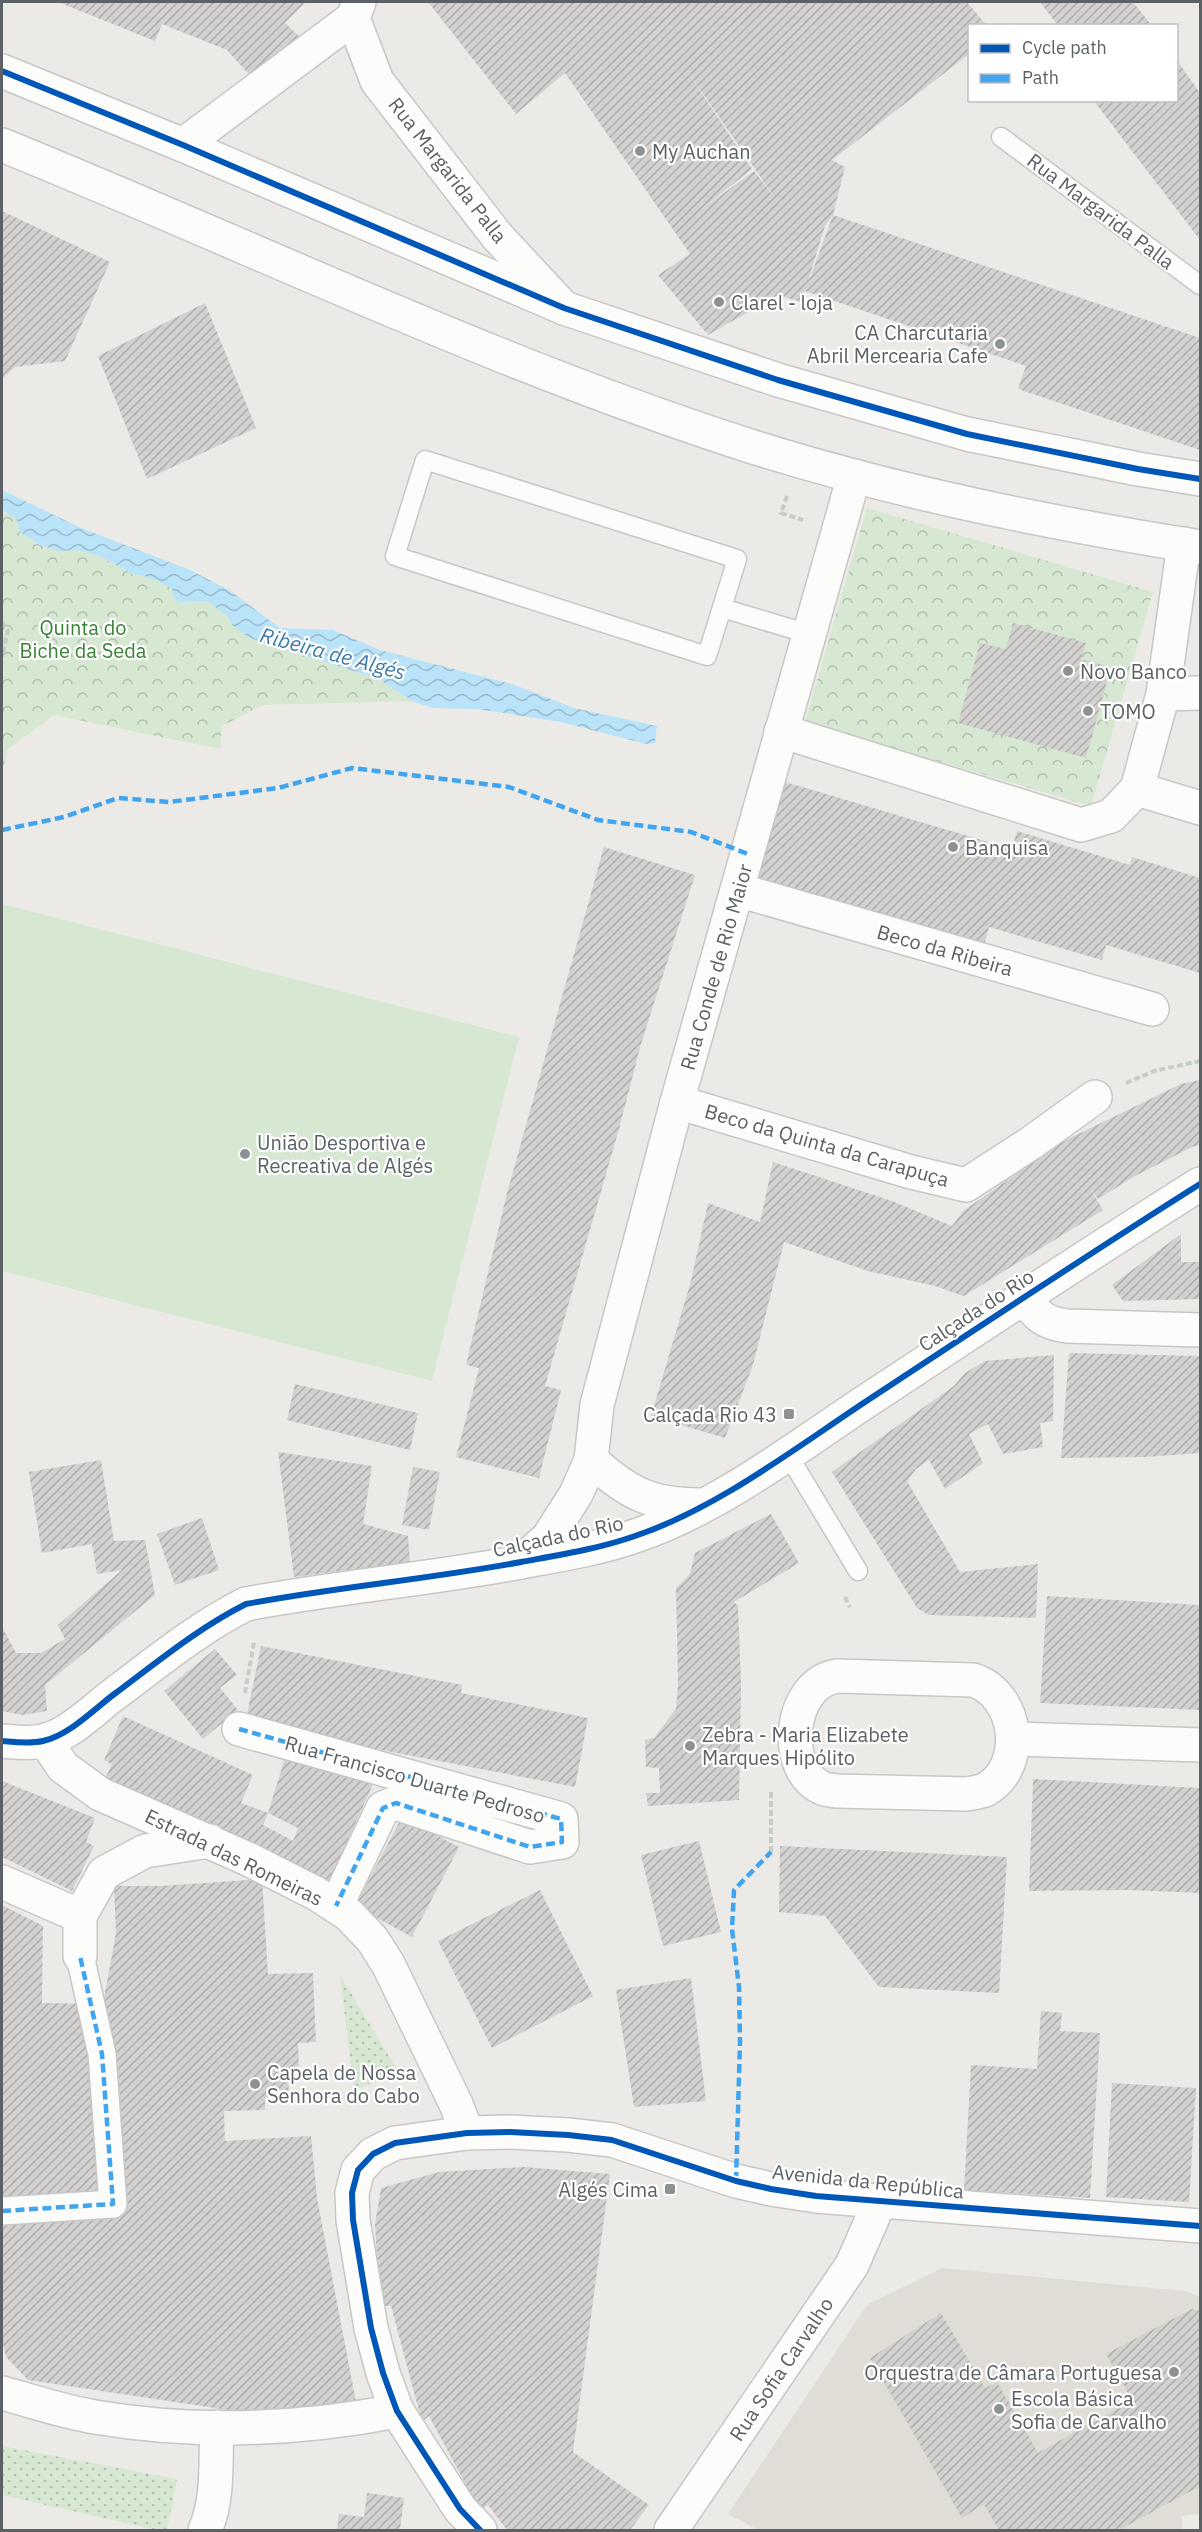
<svg xmlns="http://www.w3.org/2000/svg" width="1202" height="2532" font-family="'IBM Plex Sans',sans-serif">
	<defs>
		<pattern id="grass-dots" width="8" height="8" patternUnits="userSpaceOnUse" patternTransform="scale(1.5)"><rect width="8" height="8" fill="#d6e8d2"/><path d="M2 2h.1M6 6h.1" fill="none" stroke="#b1bfae" stroke-width="1.8" stroke-linecap="round"/></pattern>
		<pattern id="park-crowns" width="20" height="18" patternUnits="userSpaceOnUse" patternTransform="scale(1.5)"><rect width="20" height="18" fill="#d6e8d2"/><path d="M2 6a3 3 0 1 1 6 0M12 15a3 3 0 1 1 6 0" fill="none" stroke="#b1bfae"/></pattern>
		<pattern id="water-waves" width="16" height="10" patternUnits="userSpaceOnUse" patternTransform="scale(1.5)"><rect width="16" height="10" fill="#b9e3f8"/><path d="M0 5q4-4 8 0t8 0" fill="none" stroke="#9abbcc"/></pattern>
		<pattern id="building-hatch" width="6" height="6" patternUnits="userSpaceOnUse" patternTransform="scale(1.5)"><rect width="6" height="6" fill="#d2d1cf"/><path d="M-1 1l2-2M0 6l6-6M5 7l2-2" fill="none" stroke="#aeadac"/></pattern>
	</defs>
	<rect width="100%" height="100%" fill="#eceae7"/>
	<path fill="#e0dcd6" d="M942 2268 1185 2291 1200 2297V2514L1182 2516V2530H758L728 2514 867 2305Z"/>
	<g fill="url(#grass-dots)">
		<path d="M340 1975 399 2073 354 2090Z"/>
		<path d="M2 2446 177 2479 167 2530H157L2 2495Z"/>
	</g>
	<g fill="url(#park-crowns)">
		<path d="M867 508 1153 592 1091 806 805 722Z"/>
		<path d="M2 510 17 518 20 532 40 545 59 551 78 550 102 557 132 574 148 577 172 588 182 604 207 601 227 616 232 625 250 638 378 679 412 701 263 705 222 726 220 749 54 715 7 750 2 777Z"/>
	</g>
	<path fill="#d6e8d2" d="M2 904 519 1037 432 1381 2 1271Z"/>
	<path fill="url(#water-waves)" d="M2 490 81 528 190 570 229 590 280 628 333 630 380 650 512 684 574 708 657 726 655 743 646 744 561 722 477 709 433 708 412 701 378 679 250 638 232 625 227 616 207 601 179 603 173 597 172 588 148 577 133 574 102 557 78 550 59 551 40 545 20 532 16 518 2 510Z"/>
	<g fill="url(#building-hatch)" fill-rule="evenodd">
		<path d="M58 2H306L285 23 303 40 252 78 227 50 162 24 155 41Z"/>
		<path d="M428 2H967L987 26H969V54L832 160 845 167 833 215 1200 338V450L1018 389 1026 366 805 291 801 302 778 295 708 335 658 275 690 254 565 73 516 114ZM683 65 775 198 754 171 699 211 752 169ZM833 215 810 278H809L825 226Z"/>
		<path d="M1040 2H1133L1152 26H1058Z"/>
		<path d="M1176 59 1200 93V240L1093 100H1176Z"/>
		<path d="M2 211 110 262 65 361 15 367 2 379Z"/>
		<path d="M205 303 256 428 147 479 98 356Z"/>
		<path d="M1013 623 1086 643 1081 659 1111 667 1086 758 958 723 980 643 1006 649Z"/>
		<path d="M782 781 1012 849 1017 831 1130 865 1132 857 1200 878V973L1106 945 1102 960 989 927 984 945 753 876Z"/>
		<path d="M604 847 695 875 641 1044 619 1129 545 1386 561 1390 539 1478 456 1457 479 1368 466 1365 507 1193Z"/>
		<path d="M1200 1080V1145L1192 1147 1135 1176 1098 1199 1090 1188 1103 1210 964 1296 935 1286 868 1271 784 1242 753 1365 725 1438 651 1416 691 1281 708 1203 760 1222 773 1162 892 1201 952 1226 963 1211 1062 1142 1181 1084Z"/>
		<path d="M1181 1234V1262H1200V1299L1123 1301 1112 1285Z"/>
		<path d="M1069 1353 1200 1356V1453L1145 1457 1061 1458Z"/>
		<path d="M1054 1355 1053 1421 1040 1423 1043 1447 1003 1454 988 1424 969 1434 983 1463 945 1489 929 1460 916 1469 907 1481 960 1572 1038 1564 1036 1618 929 1615 917 1608 832 1472 954 1386 965 1373 985 1361Z"/>
		<path d="M295 1384 418 1413 410 1450 287 1420Z"/>
		<path d="M278 1452 372 1466 363 1524 408 1536 410 1562 294 1577Z"/>
		<path d="M101 1460 114 1541 145 1540 155 1595 45 1685 47 1711 22 1715 2 1711V1627L16 1653H41L65 1639 58 1625 122 1570 97 1574 92 1544 42 1553 29 1472Z"/>
		<path d="M413 1467 440 1472 429 1530 402 1525Z"/>
		<path d="M771 1514 799 1563 734 1602 738 1606 741 1684 739 1800 648 1806 646 1793H660L659 1768 646 1767 645 1740 654 1738 676 1709 678 1684 676 1588 690 1574 695 1553Z"/>
		<path d="M202 1518 219 1570 175 1585 157 1534Z"/>
		<path d="M1047 1596 1200 1605V1710L1040 1703Z"/>
		<path d="M261 1646 462 1685 461 1693 588 1718 575 1787 245 1724Z"/>
		<path d="M215 1649 237 1675 220 1688 238 1710 203 1739 164 1691Z"/>
		<path d="M123 1716 253 1775 241 1803 268 1813 263 1825 293 1841 298 1828 268 1813 287 1751 374 1782 328 1885 103 1783 112 1764 104 1760Z"/>
		<path d="M1033 1779 1200 1788V1893L1130 1890 1029 1891Z"/>
		<path d="M2 1781 95 1818 86 1842 94 1846 72 1891 2 1857Z"/>
		<path d="M402 1817 459 1847 412 1937 355 1906Z"/>
		<path d="M699 1841 721 1932 663 1946 641 1855Z"/>
		<path d="M780 1846 1007 1857 999 1993 879 1987 825 1916 779 1912Z"/>
		<path d="M262 1879 268 1974 313 1973 316 2042 298 2043 299 2068 288 2069 289 2098H265V2110L224 2111 225 2141 311 2136 317 2198 356 2402 255 2414 28 2380 6 2357 2 2341V1905L43 1926 42 2003 103 2004 116 1933 114 1886H162Z"/>
		<path d="M540 1890 593 1996 492 2048 438 1941Z"/>
		<path d="M691 1978 706 2101 634 2107 616 1990Z"/>
		<path d="M1041 2011 1062 2013 1060 2031 1100 2033 1090 2198 964 2190 971 2065 1037 2069Z"/>
		<path d="M1112 2083 1196 2088 1189 2202 1106 2197Z"/>
		<path d="M524 2167 610 2174 573 2452 649 2505 630 2530H507L488 2505 480 2511 429 2416 422 2422 391 2306H380L375 2224 381 2188 439 2172Z"/>
		<path d="M1192 2309 1200 2311V2486L1119 2530H999L984 2504 962 2518 870 2358 941 2313 985 2388 997 2382 1038 2453 1132 2400 1106 2354Z"/>
		<path d="M367 2493 404 2498 400 2530H337L339 2514 364 2517Z"/>
	</g>
	<g fill="none" stroke-linecap="round" stroke-linejoin="round">
		<defs>
			<g id="service">
				<path d="M1001 137 1200 285"/>
				<path d="M425 460 737 559 707 656 395 556Z"/>
				<path d="M722 608 809 634"/>
				<path d="M787 1453 858 1571"/>
			</g>
			<path id="pedestrian" d="M2 2211 113 2204 102 2054 80 1956"/>
			<g id="minor">
				<path d="M353 18 377 81 497 236 564 308"/>
				<path d="M183 145 353 18 359 2"/>
				<path d="M1163 694 1200 693"/>
				<path d="M781 731 1081 825 1111 816 1137 789 1163 694 1184 544"/>
				<path d="M1137 789 1200 808"/>
				<path d="M738 890 1152 1009"/>
				<path d="M677 1102 911 1172 966 1185 1031 1143 1095 1097"/>
				<path d="M1024 1299C1038 1316 1044 1323 1067 1326L1200 1330"/>
				<path d="M591 1460C629 1494 651 1505 701 1505"/>
				<path d="M521 1562 548 1538 576 1494 591 1460 597 1405 677 1102 854 476"/>
				<path d="M837 1676 973 1680C1018 1694 1028 1766 985 1790 980 1792 972 1793 966 1794L836 1791C832 1790 825 1790 822 1788 781 1770 788 1684 837 1676Z"/>
				<path d="M239 1729 561 1819 562 1842 530 1847 396 1803 383 1808 336 1906"/>
				<path d="M1013 1739 1200 1745"/>
				<path d="M45 1740 63 1767 100 1794 248 1859 317 1894 349 1915 372 1939 388 1964 456 2104 467 2133"/>
				<path d="M2 1741C15 1742 29 1744 43 1741 69 1735 92 1711 113 1695 156 1663 198 1628 246 1604 337 1587 430 1579 521 1562 559 1555 598 1549 635 1536 716 1509 794 1449 865 1402 976 1329 1087 1255 1200 1184"/>
				<path d="M2 1882 80 1916"/>
				<path d="M80 1956V1916L104 1873 145 1851 210 1841"/>
				<path d="M2 2393C32 2401 64 2412 95 2417 195 2434 298 2430 397 2411"/>
				<path d="M205 2530C219 2499 215 2462 217 2427"/>
				<path d="M480 2530 460 2509 397 2411 383 2373 371 2328 353 2220 352 2193 358 2170 373 2154 395 2143 467 2133 510 2132 568 2135 612 2140 736 2181 771 2189 816 2196 1200 2226"/>
				<path d="M671 2530 852 2265 880 2201"/>
			</g>
			<g id="tertiary">
				<path d="M2 71 183 145 564 308 778 380 967 434 1138 469 1200 479"/>
				<path d="M2 145C249 245 492 363 747 445 894 492 1048 523 1200 547"/>
			</g>
		</defs>
		<use href="#service" stroke="#c7c7c8" stroke-width="21"/>
		<use href="#pedestrian" stroke="#c7c7c8" stroke-width="30"/>
		<use href="#minor" stroke="#c7c7c8" stroke-width="36"/>
		<use href="#tertiary" stroke="#c7c7c8" stroke-width="36"/>
		<g stroke="#c6ccc8" stroke-width="4" stroke-dasharray="6 3" stroke-linecap="butt">
			<path d="M787 496 781 513 803 520"/>
			<path d="M2 622 8 630 2 656"/>
			<path d="M1126 1083 1154 1071 1200 1061"/>
			<path d="M845 1597 850 1607"/>
			<path d="M245 1693 254 1642"/>
			<path d="M771 1852V1789"/>
		</g>
		<use href="#service" stroke="#fcfcfb" stroke-width="18"/>
		<use href="#pedestrian" stroke="#fcfcfb" stroke-width="27"/>
		<use href="#minor" stroke="#fcfcfb" stroke-width="33"/>
		<use href="#tertiary" stroke="#fcfcfb" stroke-width="33"/>
		<g stroke="#40a5ee" stroke-width="4.5" stroke-dasharray="9 4.5" stroke-linecap="butt">
			<path d="M2 830 64 817 118 798 169 802 278 788 352 768 509 787 598 820 691 832 748 854"/>
			<path d="M239 1729 561 1819 562 1842 530 1847 396 1803 383 1808 336 1906"/>
			<path d="M736 2181 740 2042 739 1987 732 1929 734 1890 771 1852"/>
			<path d="M2 2211 113 2204 102 2054 80 1956"/>
		</g>
		<defs>
			<g id="cycleway">
				<path d="M2 71 183 145 564 308 778 380 967 434 1138 469 1200 479"/>
				<path d="M2 1741C15 1742 29 1744 43 1741 69 1735 92 1711 113 1695 156 1663 198 1628 246 1604 337 1587 430 1579 521 1562 559 1555 598 1549 635 1536 716 1509 794 1449 865 1402 976 1329 1087 1255 1200 1184"/>
				<path d="M480 2530 460 2509 397 2411 383 2373 371 2328 353 2220 352 2193 358 2170 373 2154 395 2143 467 2133 510 2132 568 2135 612 2140 736 2181 771 2189 816 2196 1200 2226"/>
			</g>
		</defs>
		<use href="#cycleway" stroke="#fff" stroke-width="10"/>
		<use href="#cycleway" stroke="#0057b8" stroke-width="6"/>
	</g>
	<g fill="#8e9192" stroke="#fff" stroke-width="2">
		<circle cx="640" cy="151" r="6"/>
		<circle cx="719" cy="302" r="6"/>
		<circle cx="1000" cy="344" r="6"/>
		<circle cx="1068" cy="671" r="6"/>
		<circle cx="1088" cy="711" r="6"/>
		<circle cx="953" cy="847" r="6"/>
		<circle cx="245" cy="1154" r="6"/>
		<rect x="783" y="1408" width="12" height="12" rx="3"/>
		<circle cx="690" cy="1746" r="6"/>
		<circle cx="255" cy="2084" r="6"/>
		<rect x="664" y="2183" width="12" height="12" rx="3"/>
		<circle cx="1174" cy="2372" r="6"/>
		<circle cx="999" cy="2409" r="6"/>
	</g>
	<g text-anchor="middle" dominant-baseline="central" stroke-width="4.5" stroke-linejoin="round" paint-order="stroke">
		<g font-size="20" fill="#5c6165" stroke="#fff" text-anchor="start">
			<text x="652" y="151">My Auchan</text>
			<text x="731" y="302">Clarel - loja</text>
			<text x="988" y="332" text-anchor="end">CA Charcutaria<tspan x="988" dy="23">Abril Mercearia Cafe</tspan></text>
			<text x="1080" y="671">Novo Banco</text>
			<text x="1100" y="711">TOMO</text>
			<text x="965" y="847">Banquisa</text>
			<text x="257" y="1142">União Desportiva e<tspan x="257" dy="23">Recreativa de Algés</tspan></text>
			<text x="777" y="1414" text-anchor="end">Calçada Rio 43</text>
			<text x="702" y="1734">Zebra - Maria Elizabete<tspan x="702" dy="23">Marques Hipólito</tspan></text>
			<text x="267" y="2072">Capela de Nossa<tspan x="267" dy="23">Senhora do Cabo</tspan></text>
			<text x="658" y="2189" text-anchor="end">Algés Cima</text>
			<text x="1162" y="2372" text-anchor="end">Orquestra de Câmara Portuguesa</text>
			<text x="1011" y="2398">Escola Básica<tspan x="1011" dy="23">Sofia de Carvalho</tspan></text>
		</g>
		<g font-size="20" fill="#5c6165" stroke="#fff">
			<text transform="translate(448 170) rotate(52)">Rua Margarida Palla</text>
			<text transform="translate(1101 211) rotate(37)">Rua Margarida Palla</text>
			<text transform="translate(945 950) rotate(16)">Beco da Ribeira</text>
			<text transform="translate(716 967) rotate(-74)">Rua Conde de Rio Maior</text>
			<text transform="translate(827 1145) rotate(16)">Beco da Quinta da Carapuça</text>
			<text transform="translate(976 1310) rotate(-33)">Calçada do Rio</text>
			<text transform="translate(558 1536) rotate(-12)">Calçada do Rio</text>
			<text transform="translate(415 1779) rotate(16)">Rua Francisco Duarte Pedroso</text>
			<text transform="translate(234 1857) rotate(26)">Estrada das Romeiras</text>
			<text transform="translate(868 2181) rotate(6)">Avenida da República</text>
			<text transform="translate(781 2369) rotate(-56)">Rua Sofia Carvalho</text>
		</g>
		<g font-size="20" fill="#388334" stroke="#fff">
			<text x="83" y="627">Quinta do<tspan x="83" dy="23">Biche da Seda</tspan></text>
		</g>
		<g font-size="21" font-style="italic" fill="#3d7ca9" stroke="#fff">
			<text transform="translate(333 653) rotate(15)">Ribeira de Algés</text>
		</g>
	</g>
	<rect width="1202" height="2532" fill="none" stroke="#5c6165" stroke-width="6"/>
	<rect x="968" y="24" width="210" height="78" fill="#ffffff" stroke="#bec0c1" stroke-width="1.5"/>
	<rect x="980" y="44" width="30" height="9" fill="#0057b8" stroke="#bec0c1" stroke-width="1.5"/>
	<text x="1022" y="54" font-size="18" fill="#5c6165">Cycle path</text>
	<rect x="980" y="74" width="30" height="9" fill="#40a5ee" stroke="#bec0c1" stroke-width="1.5"/>
	<text x="1022" y="84" font-size="18" fill="#5c6165">Path</text>
</svg>
